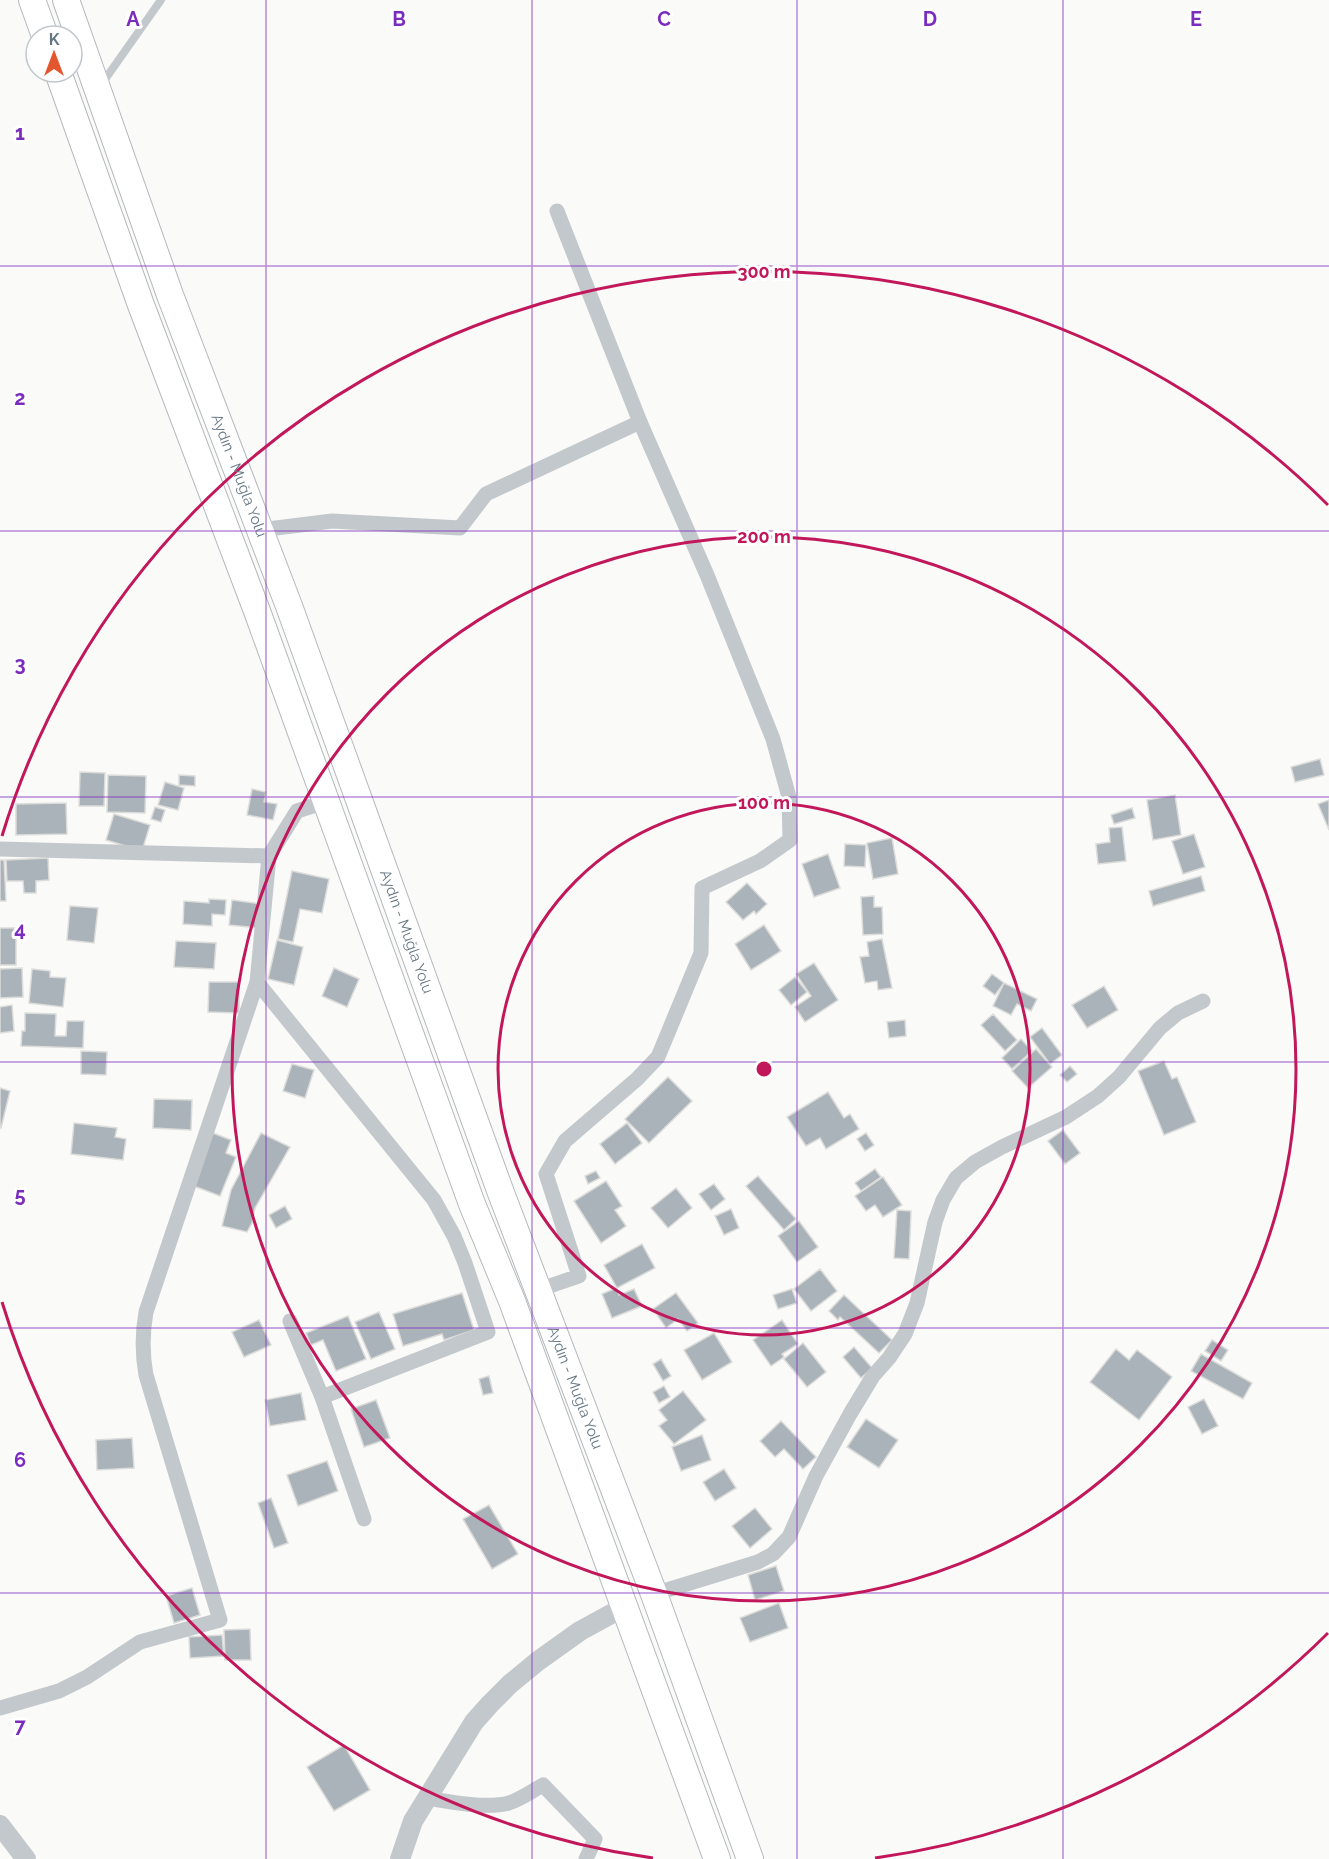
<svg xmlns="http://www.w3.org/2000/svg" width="1329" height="1859" font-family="Raleway,sans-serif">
	<rect width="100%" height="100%" fill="#fafaf8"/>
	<g fill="#aab3b9" stroke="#dcdcda" stroke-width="1.5">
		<path d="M1320 759 1324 775 1295 782 1291 767Z"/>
		<path d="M80 772 105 773 104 806H79Z"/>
		<path d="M108 775 146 776 145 813 107 812Z"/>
		<path d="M179 775 195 776V786L179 785Z"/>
		<path d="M165 782 184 788 178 810 158 805Z"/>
		<path d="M252 789 266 792 264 802 277 804 273 820 247 815Z"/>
		<path d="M1175 795 1181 835 1153 840 1147 800Z"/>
		<path d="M1329 800V830L1318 804Z"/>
		<path d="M66 803 67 834 16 835V804Z"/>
		<path d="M155 807 165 810 161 822 151 819Z"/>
		<path d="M1132 808 1135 818 1114 824 1111 815Z"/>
		<path d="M114 814 150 825 142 851 106 840Z"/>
		<path d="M1122 827 1126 861 1098 864 1096 844 1110 842 1109 828Z"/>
		<path d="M1194 834 1205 867 1183 874 1172 841Z"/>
		<path d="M892 838 898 874 873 879 867 843Z"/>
		<path d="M845 844 866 845 865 867 844 866Z"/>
		<path d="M828 854 840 888 814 897 802 864Z"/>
		<path d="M48 858 49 880 36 881V893H24L23 881H7L6 860Z"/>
		<path d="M0 860H4L6 901H0Z"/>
		<path d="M292 871 329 879 322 913 300 909 293 942 278 939Z"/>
		<path d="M1201 876 1205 891 1153 906 1149 891Z"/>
		<path d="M747 883 767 904 756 914 754 911 743 920 726 902Z"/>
		<path d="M874 896V907H882L883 934 863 935 861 897Z"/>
		<path d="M209 899 226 900 225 915 212 914V926L183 924 184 901 209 903Z"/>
		<path d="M232 900 261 904 258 928 229 925Z"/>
		<path d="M70 906 98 908 94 943 67 940Z"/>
		<path d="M764 925 781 951 751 970 735 944Z"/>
		<rect x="0" y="928" width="16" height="37"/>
		<path d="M882 939 892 988 878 990 877 981 865 983 860 957 869 956 867 942Z"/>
		<path d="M277 940 303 947 294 985 268 979Z"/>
		<path d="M176 941 216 943 214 969 174 967Z"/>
		<path d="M814 963 838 1000 805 1022 795 1007 811 996 796 974Z"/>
		<path d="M22 968 23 997 0 998V969Z"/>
		<path d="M334 968 359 979 347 1007 322 996Z"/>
		<path d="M32 969 50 971V977L66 978 63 1007 29 1003Z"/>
		<path d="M992 974 1004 983 995 995 983 986Z"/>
		<path d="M795 977 807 992 791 1005 779 990Z"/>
		<path d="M209 982H239V1013L208 1012Z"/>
		<path d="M1004 983 1037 999 1031 1011 1017 1004 1011 1015 993 1006Z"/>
		<path d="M1104 986 1118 1010 1087 1028 1072 1005Z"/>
		<path d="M12 1005 14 1031 0 1033V1007Z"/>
		<path d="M25 1013 56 1014 55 1036H66L67 1021H84L83 1048 21 1046 22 1031H25Z"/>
		<path d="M993 1014 1017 1040 1005 1051 981 1025Z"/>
		<path d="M905 1020 906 1036 889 1038 887 1022Z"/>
		<path d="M1042 1028 1062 1055 1050 1064 1030 1037Z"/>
		<path d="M1021 1039 1032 1051 1012 1069 1002 1058Z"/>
		<path d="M1036 1049 1052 1067 1028 1088 1012 1071Z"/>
		<path d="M81 1051 107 1052 106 1075 81 1074Z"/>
		<path d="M1164 1061 1172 1079 1177 1077 1196 1122 1164 1135 1138 1071Z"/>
		<path d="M292 1064 314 1070 305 1098 283 1091Z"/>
		<path d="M1070 1066 1077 1074 1067 1082 1060 1075Z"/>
		<path d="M668 1077 692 1101 649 1143 625 1119Z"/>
		<path d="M0 1088 10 1091 1 1128H0Z"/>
		<path d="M828 1092 844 1118 850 1114 859 1129 826 1149 820 1138 806 1146 787 1117Z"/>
		<path d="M154 1099 192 1100 191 1130 153 1128Z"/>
		<path d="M74 1123 117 1128 115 1137 126 1139 123 1160 71 1154Z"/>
		<path d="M627 1123 642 1143 615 1164 600 1144Z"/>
		<path d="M1063 1130 1080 1153 1065 1164 1048 1141Z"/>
		<path d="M213 1133 231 1140 226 1153 236 1157 220 1196 191 1185Z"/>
		<path d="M261 1133 290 1147 255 1208 252 1223 247 1232 222 1226 231 1190Z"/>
		<path d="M866 1133 874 1145 865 1151 857 1139Z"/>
		<path d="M875 1169 881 1177 861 1191 855 1183Z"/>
		<path d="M596 1171 600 1178 588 1184 585 1176Z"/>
		<path d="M758 1176 796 1219 784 1230 746 1186Z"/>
		<path d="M883 1177 902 1205 883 1217 875 1205 866 1211 855 1196Z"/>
		<path d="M606 1181 622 1206 615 1210 626 1226 601 1243 574 1201Z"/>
		<path d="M714 1184 725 1199 711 1210 699 1194Z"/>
		<path d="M676 1188 692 1208 668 1228 651 1208Z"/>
		<path d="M285 1206 292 1219 276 1228 269 1215Z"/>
		<path d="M731 1209 739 1228 724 1235 715 1216Z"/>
		<path d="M897 1210 911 1211 909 1259 894 1258Z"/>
		<path d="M799 1221 818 1247 797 1262 778 1236Z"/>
		<path d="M642 1244 655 1268 617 1288 604 1265Z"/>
		<path d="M820 1269 837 1291 811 1311 794 1289Z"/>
		<path d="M616 1288 619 1295 634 1289 642 1306 612 1318 602 1294Z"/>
		<path d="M792 1289 797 1303 778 1309 773 1295Z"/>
		<path d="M462 1293 474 1330 444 1340 442 1334 403 1346 393 1314Z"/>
		<path d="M676 1293 698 1323 687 1331 678 1319 666 1328 653 1309Z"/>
		<path d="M844 1295 892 1340 879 1353 840 1317 838 1320 829 1311Z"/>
		<path d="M379 1312 395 1349 371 1359 355 1322Z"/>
		<path d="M348 1316 366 1359 336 1371 323 1340 311 1345 306 1333Z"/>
		<path d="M259 1320 271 1345 244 1357 232 1332Z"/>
		<path d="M782 1320 798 1344 782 1354 784 1357 771 1366 753 1340Z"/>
		<path d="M714 1333 732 1362 702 1380 684 1350Z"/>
		<path d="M1212 1340 1228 1350 1221 1361 1205 1351Z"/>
		<path d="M803 1343 826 1372 807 1387 784 1359Z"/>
		<path d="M854 1347 872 1368 861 1378 843 1357Z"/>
		<path d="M1116 1349 1129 1360 1137 1350 1172 1377 1139 1420 1090 1382Z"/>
		<path d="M1201 1354 1252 1383 1243 1399 1191 1371Z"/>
		<path d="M661 1359 671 1376 663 1381 653 1364Z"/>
		<path d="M489 1376 493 1393 483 1395 479 1379Z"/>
		<path d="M664 1386 670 1397 659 1403 653 1392Z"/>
		<path d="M683 1391 706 1420 674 1444 659 1426 667 1420 659 1410Z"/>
		<path d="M301 1393 306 1420 270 1426 265 1400Z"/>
		<path d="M1204 1399 1218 1426 1202 1434 1188 1407Z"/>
		<path d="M376 1400 390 1438 364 1447 351 1409Z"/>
		<path d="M866 1419 898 1440 879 1468 847 1447Z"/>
		<path d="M781 1421 816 1457 803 1469 784 1449 775 1457 760 1441Z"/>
		<path d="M702 1435 711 1460 681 1471 672 1447Z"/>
		<path d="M132 1438 134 1468 97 1470 96 1440Z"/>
		<path d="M327 1461 338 1491 298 1506 287 1475Z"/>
		<path d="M724 1469 736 1488 715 1501 703 1482Z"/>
		<path d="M271 1498 288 1543 274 1548 258 1503Z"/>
		<path d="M489 1505 518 1554 492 1569 463 1519Z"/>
		<path d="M755 1508 772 1529 750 1548 732 1526Z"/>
		<path d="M776 1566 784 1591 755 1600 748 1575Z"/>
		<path d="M192 1588 200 1615 174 1623 166 1596Z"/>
		<path d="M779 1603 788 1628 750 1642 740 1618Z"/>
		<path d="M250 1629 251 1660H225L224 1630Z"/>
		<path d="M222 1635 224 1656 190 1658 189 1637Z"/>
		<path d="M344 1745 370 1790 334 1811 307 1767Z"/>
	</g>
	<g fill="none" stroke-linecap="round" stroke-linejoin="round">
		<defs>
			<g id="trunk">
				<path d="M32 0 45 36"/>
				<path id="s1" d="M66 0 170 295 289 606 501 1193 654 1594 750 1859"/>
				<path d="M58 72 141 305 257 611 472 1204 512 1301 717 1859"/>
			</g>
		</defs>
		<use href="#trunk" stroke="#b4b9bd" stroke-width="28"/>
		<path stroke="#c3c8cc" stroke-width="8" d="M101 85 161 0"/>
		<g stroke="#c3c8cc" stroke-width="15">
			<path d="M260 530 332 521 460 528 486 494 640 422"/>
			<path d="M0 849 269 856 297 811 325 802"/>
			<path d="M257 982 434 1200 454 1236 465 1263 488 1332 322 1397"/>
			<path d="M538 1290 579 1276 546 1174 565 1141 637 1079 658 1057 701 953 702 888 760 861 790 840 789 797 773 739 707 575 640 422 557 211"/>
			<path d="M290 1321 322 1397 364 1519"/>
			<path d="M654 1594 758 1562 773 1554 789 1537 816 1476 850 1414 873 1376 889 1358 905 1334 917 1303 935 1222 943 1200 956 1178 975 1162 1002 1147 1066 1117 1098 1096 1119 1077 1160 1028 1178 1013 1203 1001"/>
			<path d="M0 1708 59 1691 87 1677 140 1642 220 1620 146 1375C142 1353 142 1334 146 1312L257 982 269 856"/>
			<path d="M427 1798C450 1802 487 1809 509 1803 521 1799 532 1791 543 1785L595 1839 586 1859"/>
		</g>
		<g stroke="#c3c8cc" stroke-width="20">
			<path d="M0 1825 26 1859"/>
			<path d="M400 1859 413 1821 474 1722 490 1704 510 1684 538 1661 580 1631 624 1607"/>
		</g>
		<use href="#trunk" stroke="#fff" stroke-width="26"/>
	</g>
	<path fill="none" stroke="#7b2cbf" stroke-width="1.5" stroke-opacity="0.55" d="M266 0V1859M532 0V1859M797 0V1859M1063 0V1859M0 266H1329M0 531H1329M0 797H1329M0 1062H1329M0 1328H1329M0 1593H1329"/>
	<g fill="none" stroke="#c2185b" stroke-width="3">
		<circle cx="764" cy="1069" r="266"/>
		<circle cx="764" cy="1069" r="532"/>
		<path d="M1328 1633A797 797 0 0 1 875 1858M653 1858A797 797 0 0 1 2 1302M2 836A797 797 0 0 1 1328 505"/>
	</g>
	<g text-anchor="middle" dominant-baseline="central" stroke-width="6" stroke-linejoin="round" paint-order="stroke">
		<g font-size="15" fill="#657683" stroke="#fff">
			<text stroke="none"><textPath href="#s1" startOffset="506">Aydın - Muğla Yolu</textPath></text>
			<text stroke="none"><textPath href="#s1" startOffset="992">Aydın - Muğla Yolu</textPath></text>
			<text stroke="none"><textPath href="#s1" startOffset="1478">Aydın - Muğla Yolu</textPath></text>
		</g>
	</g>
	<g font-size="20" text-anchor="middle" font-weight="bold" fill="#7b2cbf" stroke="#fff" stroke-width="6" stroke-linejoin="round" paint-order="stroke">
		<text x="133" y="26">A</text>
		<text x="399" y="26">B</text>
		<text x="664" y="26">C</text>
		<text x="930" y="26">D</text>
		<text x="1196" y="26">E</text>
		<text x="20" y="140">1</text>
		<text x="20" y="405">2</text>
		<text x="20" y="671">3</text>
		<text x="20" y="936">4</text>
		<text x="20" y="1202">5</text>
		<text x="20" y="1467">6</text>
		<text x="20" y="1733">7</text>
	</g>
	<circle cx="764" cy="1069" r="9" fill="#c2185b" stroke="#fff" stroke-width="3"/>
	<g font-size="18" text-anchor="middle" font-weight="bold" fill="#c2185b" stroke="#fff" stroke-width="6" stroke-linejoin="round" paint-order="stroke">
		<text x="764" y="278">300 m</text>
		<text x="764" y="543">200 m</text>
		<text x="764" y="809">100 m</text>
	</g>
	<g transform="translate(54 54)"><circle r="28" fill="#ffffff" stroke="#c1c8cd" stroke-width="1.5"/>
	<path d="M0-4.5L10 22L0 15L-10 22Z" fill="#e4572e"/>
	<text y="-9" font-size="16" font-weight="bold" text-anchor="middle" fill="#657683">K</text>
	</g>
</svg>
